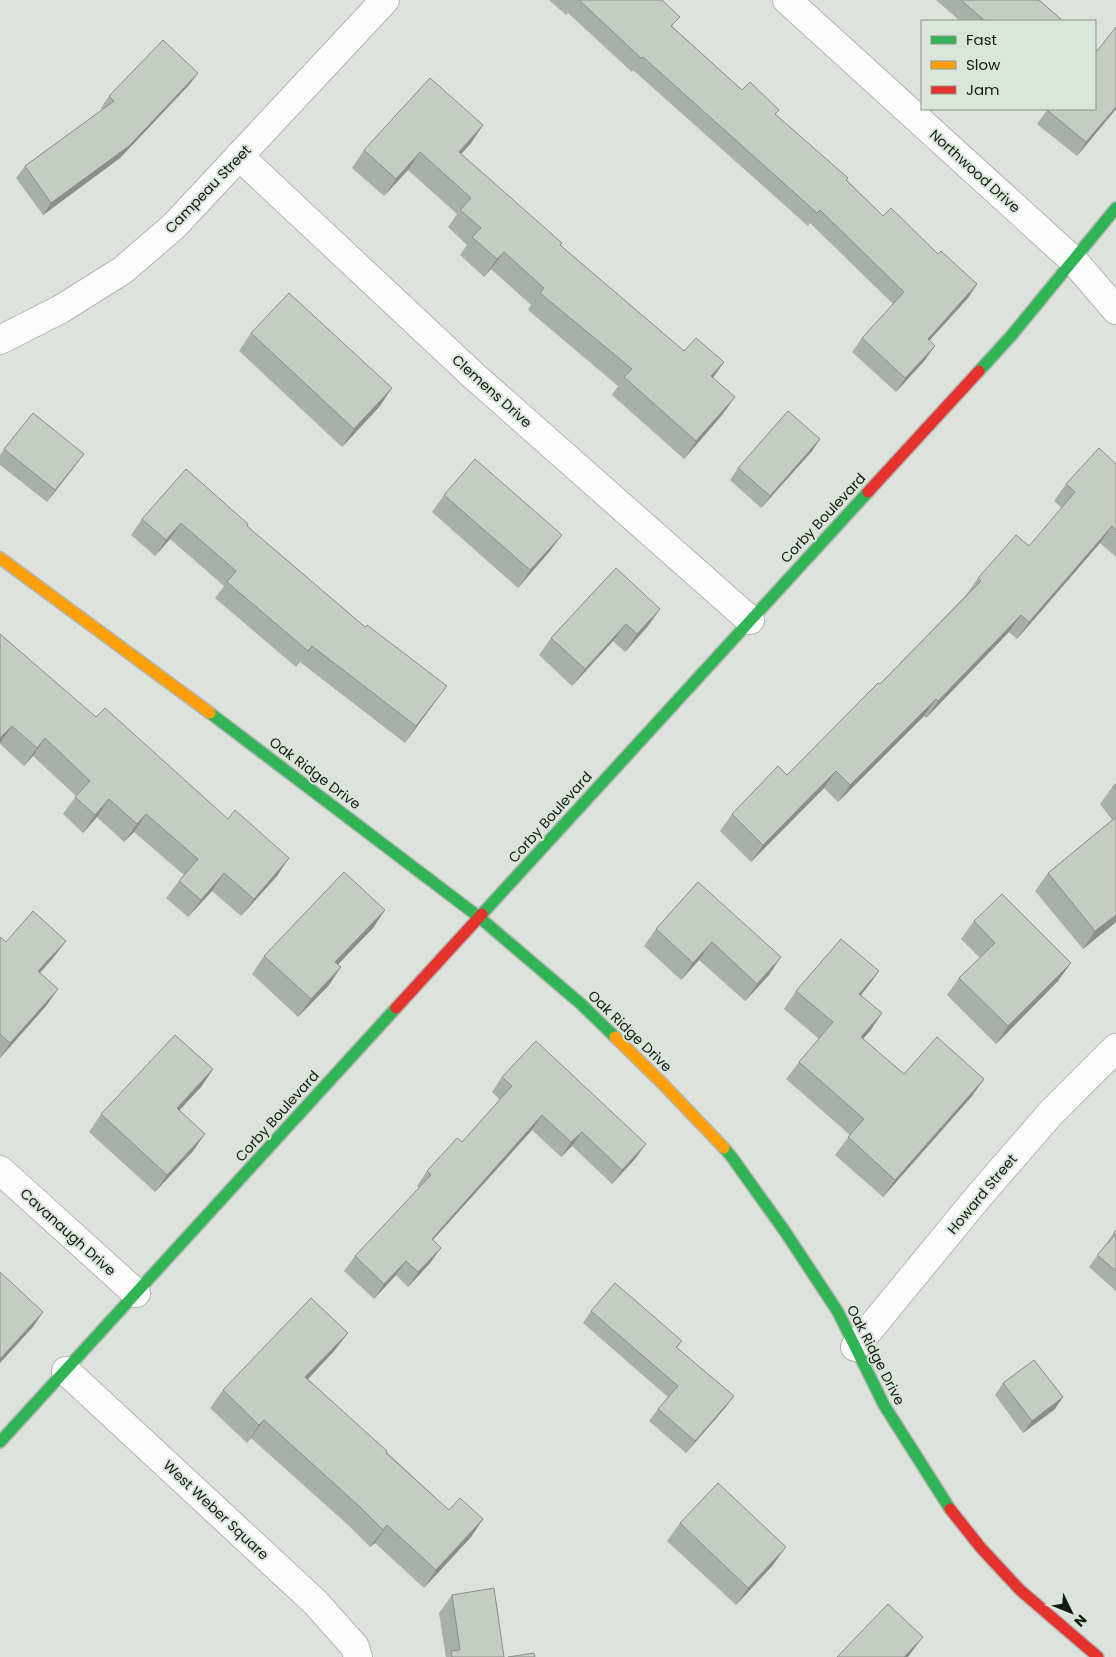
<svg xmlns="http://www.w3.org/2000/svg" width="1116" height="1657" font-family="Poppins,sans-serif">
	<rect width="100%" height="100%" fill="#dde3dc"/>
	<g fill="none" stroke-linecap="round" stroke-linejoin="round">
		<defs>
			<g id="street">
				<path d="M787 0 1074 261 1116 310"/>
				<path d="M239 156 474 376 750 620"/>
				<path d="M0 340 61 309 123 270 174 226 385 0"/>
				<path d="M0 1170 136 1293"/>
				<path d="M855 1347 979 1196 1050 1114 1116 1048"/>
				<path d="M66 1371 316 1603 355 1647 358 1657"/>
			</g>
			<g id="fast">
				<path d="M979 371 1011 336 1116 208"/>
				<path d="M210 713 479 917 581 1004 615 1037"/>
				<path d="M482 914 868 492"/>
				<path d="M724 1148 731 1156 786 1233 838 1312 884 1405 950 1509"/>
				<path d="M0 1442 396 1008"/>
			</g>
			<g id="slow">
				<path d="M0 558 210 713"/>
				<path d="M615 1037 663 1084 724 1148"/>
			</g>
			<g id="jam">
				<path d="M868 492 979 371"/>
				<path d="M396 1008 482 914"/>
				<path d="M950 1509 981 1548 1020 1590 1098 1657"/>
			</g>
		</defs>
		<use href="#street" stroke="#b2b6b1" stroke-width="30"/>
		<use href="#fast" stroke="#b2b6b1" stroke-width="14"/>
		<use href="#slow" stroke="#b2b6b1" stroke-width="14"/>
		<use href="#jam" stroke="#b2b6b1" stroke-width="14"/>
		<use href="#street" stroke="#fafbfa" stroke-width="28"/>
		<use href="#fast" stroke="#30b455" stroke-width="11"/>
		<use href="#slow" stroke="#ff9f0a" stroke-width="11"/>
		<use href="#jam" stroke="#e5322d" stroke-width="11"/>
	</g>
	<g fill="#a9afa9">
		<path d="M549 0H662L673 27 742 90 779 110 775 115 847 180 883 216 938 254 977 284 968 298 929 341 925 360 896 392 852 352 862 338 893 304 810 223 808 226 633 70 632 72 568 13 566 15Z"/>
		<path d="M936 0H1039L1063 21H960Z"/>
		<path d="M198 73 189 85 120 158 43 215 16 178 25 166 102 110 101 108 109 96Z"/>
		<path d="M1048 109H1116L1077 156 1037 124Z"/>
		<path d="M483 125 471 143 461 154 560 245 684 351 724 362 713 378 735 397 722 415 684 459 612 395 618 386 528 310 531 305 491 269 484 277 460 255 467 245 448 227 457 214 408 170 384 196 352 168 364 150Z"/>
		<path d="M251 333 380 406 342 447 239 351Z"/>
		<path d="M820 439 812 451 761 508 730 480 738 468Z"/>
		<path d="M4 449 84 454 75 466 47 502 0 465V455Z"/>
		<path d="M1116 464V557L1100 543 1017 639 1009 632 926 718 924 716 838 802 824 788 751 862 720 831 732 814 787 775 880 684 966 595 978 578 1029 546 1062 508 1054 501 1066 484Z"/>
		<path d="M444 495 562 535 549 552 518 588 432 512Z"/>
		<path d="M142 519 247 526 365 627 447 686 405 743 300 662 296 667 215 598 224 586 170 539 155 556 131 535Z"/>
		<path d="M616 568 648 626 625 652 613 641 572 686 539 655 551 638Z"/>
		<path d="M0 634 277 876 241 916 212 891 188 917 166 898 179 881 184 875 134 832 124 842 97 817 83 833 63 814 76 796 33 756 24 766 0 744Z"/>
		<path d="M1116 784V922L1083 949 1035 891 1048 873 1112 820 1100 804 1113 786Z"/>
		<path d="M698 882 769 975 745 1001 699 960 681 980 644 946 656 929Z"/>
		<path d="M385 910 373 928 338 964 329 985 298 1017 252 974 264 956Z"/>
		<path d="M974 921 1058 981 996 1044 947 995 959 978 980 958 961 939Z"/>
		<path d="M0 937 6 942 66 941 53 958 40 973 58 989 46 1006 0 1058Z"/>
		<path d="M879 971 861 995 882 1013 870 1031 863 1039 904 1074 984 1079 972 1096 883 1197 835 1155 850 1135 786 1079 799 1062 819 1039 784 1009 796 991Z"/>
		<path d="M213 1069 201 1087 179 1110 193 1151 155 1192 89 1132 101 1114Z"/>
		<path d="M502 1077 635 1159 612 1184 572 1146 561 1157 532 1130 433 1240 431 1262 408 1287 396 1275 374 1299 344 1271 355 1256 419 1188 417 1186 427 1171 462 1142 500 1100 492 1092Z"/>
		<path d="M1116 1230V1291L1089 1267Z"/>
		<path d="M591 1311 682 1341 677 1348 734 1396 725 1408 686 1453 649 1421 658 1409 668 1397 583 1323Z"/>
		<path d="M335 1350 308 1379 449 1510 483 1519 471 1537 424 1588 375 1543 370 1547 348 1525 251 1438 247 1443 210 1408 223 1390Z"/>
		<path d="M1003 1383 1055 1409 1023 1433 995 1395Z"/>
		<path d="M680 1523 773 1565 736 1605 667 1541Z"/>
		<path d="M452 1595 504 1657H446L439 1613Z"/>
	</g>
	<g fill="#8a8f89">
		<path d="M198 73 189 85 120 158 43 215 51 203Z"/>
		<path d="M1116 107V109L1077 156 1086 142Z"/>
		<path d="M483 125 471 143 447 170 459 152Z"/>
		<path d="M420 152 408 170 384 196 396 179Z"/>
		<path d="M504 252 491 269 484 277 497 259Z"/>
		<path d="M977 284 968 298 918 353 928 339Z"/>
		<path d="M935 346 925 360 896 392 905 378Z"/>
		<path d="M724 362 711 380V376Z"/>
		<path d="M392 388 380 406 342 447 354 429Z"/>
		<path d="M735 397 722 415 684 459 696 441Z"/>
		<path d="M820 439 812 451 761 508 770 496Z"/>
		<path d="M84 454 75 466 47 502 55 490Z"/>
		<path d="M181 523 170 539 155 556 166 540Z"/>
		<path d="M1112 526 1100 543 1017 639 1029 622Z"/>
		<path d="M562 535 549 552 518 588 530 570Z"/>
		<path d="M660 609 648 626 625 652 637 634Z"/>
		<path d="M1021 615 1009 632 926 718 938 701Z"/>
		<path d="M626 624 613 641 572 686 585 669Z"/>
		<path d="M447 686 435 702 405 743 416 726Z"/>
		<path d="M936 699 924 716 838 802 850 785Z"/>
		<path d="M12 726 0 743V738Z"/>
		<path d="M45 738 33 756 24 766 37 748Z"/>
		<path d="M836 771 824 788 751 862 763 845Z"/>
		<path d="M109 799 97 817 83 833 95 815Z"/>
		<path d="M146 814 134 832 124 842 137 824Z"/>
		<path d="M289 858 277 876 241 916 254 899Z"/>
		<path d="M224 873 212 891 188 917 201 900Z"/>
		<path d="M385 910 373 928 323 980 335 962Z"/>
		<path d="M1116 915V922L1083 949 1095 931Z"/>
		<path d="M66 941 53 958 26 988 38 971Z"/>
		<path d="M712 942 699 960 681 980 693 963Z"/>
		<path d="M781 957 769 975 745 1001 757 984Z"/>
		<path d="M1071 963 1058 981 996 1044 1008 1026Z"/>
		<path d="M341 967 329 985 298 1017 311 999Z"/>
		<path d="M879 971 866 989 847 1011 859 994Z"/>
		<path d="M58 989 46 1006 0 1058 10 1043Z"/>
		<path d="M882 1013 870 1031 849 1055 861 1037Z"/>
		<path d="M213 1069 201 1087 165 1126 177 1108Z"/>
		<path d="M984 1079 972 1096 883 1197 895 1180Z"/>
		<path d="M542 1115 532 1130 421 1253 432 1239Z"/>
		<path d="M582 1132 572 1146 561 1157 571 1142Z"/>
		<path d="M205 1134 193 1151 155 1192 167 1175Z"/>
		<path d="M646 1144 635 1159 612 1184 622 1170Z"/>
		<path d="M441 1248 431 1262 408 1287 418 1272Z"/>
		<path d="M406 1261 396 1275 374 1299 384 1284Z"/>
		<path d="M43 1312 33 1327 0 1363V1359Z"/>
		<path d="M348 1333 335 1350 293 1395 305 1377Z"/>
		<path d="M734 1396 725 1408 686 1453 695 1441Z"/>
		<path d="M1063 1397 1055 1409 1023 1433 1032 1421Z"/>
		<path d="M264 1420 251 1438 247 1443 259 1425Z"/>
		<path d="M483 1519 471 1537 424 1588 436 1570Z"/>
		<path d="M387 1525 375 1543 370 1547 383 1530Z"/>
		<path d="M786 1547 773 1565 736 1605 748 1588Z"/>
		<path d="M923 1637 908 1657H904Z"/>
	</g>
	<g fill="#c5ccc4" stroke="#8a8f89">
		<path d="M579 0H662L680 17 671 26 742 90 750 82 779 110 775 114 848 178 846 180 883 216 891 208 938 254 941 251 977 284 928 339 935 346 905 378 862 338 904 292 820 210 817 213 643 57 641 58Z"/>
		<path d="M961 0H1039L1063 21H990L988 20 987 21H985Z"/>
		<path d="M1116 27V107L1086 142 1047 110 1048 109H1095V49L1097 51Z"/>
		<path d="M163 40 198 73 129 146 51 203 25 166 114 101 109 96Z"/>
		<path d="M430 78 483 125 459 152 562 243 560 245 684 351 696 338 724 362 711 376 735 397 696 441 624 377 632 369 540 293 544 288 504 252 497 259 472 237 481 228 460 210 471 198 420 152 396 179 364 150Z"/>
		<path d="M289 293 392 388 354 429 251 333Z"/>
		<path d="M788 411 820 439 770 496 738 468Z"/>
		<path d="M33 413 84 454 55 490 4 449Z"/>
		<path d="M1099 448 1116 464V530L1112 526 1029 622 1021 615 938 701 936 699 850 785 836 771 763 845 732 814 778 766 787 775 878 683 880 684 981 581 978 578 1016 535 1029 546 1075 492 1066 484Z"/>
		<path d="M475 459 562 535 530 570 444 495Z"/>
		<path d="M186 469 248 524 247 526 365 627 367 625 447 686 416 726 312 646 308 651 227 582 236 571 181 523 166 540 142 519Z"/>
		<path d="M616 568 660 609 637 634 626 624 585 669 551 638Z"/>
		<path d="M0 634 96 717 105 708 228 819 235 810 289 858 254 899 224 873 201 900 179 881 198 859 146 814 137 824 109 799 95 815 75 797 90 781 45 738 37 748 12 726 0 738Z"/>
		<path d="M1116 784V790L1113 786Z"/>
		<path d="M1116 817V915L1095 931 1048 873Z"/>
		<path d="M344 872 385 910 335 962 341 967 311 999 264 956Z"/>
		<path d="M698 882 781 957 757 984 712 942 693 963 656 929Z"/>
		<path d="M1002 894 1071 963 1008 1026 959 978 995 943 974 921Z"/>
		<path d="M33 911 66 941 38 971 58 989 10 1043 0 1034V937L6 942Z"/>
		<path d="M841 939 879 971 859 994 882 1013 861 1037 904 1074 937 1037 984 1079 895 1180 848 1137 864 1119 799 1062 833 1022 796 991Z"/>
		<path d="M175 1035 213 1069 177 1108 205 1134 167 1175 101 1114Z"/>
		<path d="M536 1041 646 1144 622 1170 582 1132 571 1142 542 1115 432 1239 441 1248 418 1272 406 1261 384 1284 355 1256 431 1175 427 1171 457 1138 462 1142 512 1086 502 1077Z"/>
		<path d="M1116 1230V1271L1097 1255 1115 1235 1113 1234Z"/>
		<path d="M0 1272 43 1312 0 1359Z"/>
		<path d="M615 1283 682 1341 676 1347 734 1396 695 1441 658 1409 678 1386 591 1311Z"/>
		<path d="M311 1298 348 1333 305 1377 387 1451 386 1453 449 1510 460 1498 483 1519 436 1570 387 1525 383 1530 360 1507 264 1420 259 1425 223 1390Z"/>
		<path d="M1034 1360 1063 1397 1032 1421 1003 1383Z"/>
		<path d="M718 1483 786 1547 748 1588 680 1523Z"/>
		<path d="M494 1588 504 1657H452L451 1651 460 1650 452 1595Z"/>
		<path d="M888 1604 923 1637 904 1657H837Z"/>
		<path d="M534 1653 535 1657H508Z"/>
	</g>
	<g text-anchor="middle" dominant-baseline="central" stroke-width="4" stroke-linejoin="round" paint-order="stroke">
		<g font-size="14" fill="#151a15" stroke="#dae6d9">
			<text transform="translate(975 171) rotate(42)">Northwood Drive</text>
			<text transform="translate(208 189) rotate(-46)">Campeau Street</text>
			<text transform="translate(492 391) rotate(42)">Clemens Drive</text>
			<text transform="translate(823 518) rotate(-47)">Corby Boulevard</text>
			<text transform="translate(315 773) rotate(37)">Oak Ridge Drive</text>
			<text transform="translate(550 817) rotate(-48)">Corby Boulevard</text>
			<text transform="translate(630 1031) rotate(44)">Oak Ridge Drive</text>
			<text transform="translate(277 1116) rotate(-48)">Corby Boulevard</text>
			<text transform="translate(982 1194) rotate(-50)">Howard Street</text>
			<text transform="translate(68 1232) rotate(42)">Cavanaugh Drive</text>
			<text transform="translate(876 1355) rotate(63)">Oak Ridge Drive</text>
			<text transform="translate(216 1510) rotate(43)">West Weber Square</text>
		</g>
	</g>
	<rect x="921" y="20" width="175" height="90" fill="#dae6d9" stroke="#8b948b"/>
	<rect x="931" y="36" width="25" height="8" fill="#30b455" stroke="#8b948b"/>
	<text x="966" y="45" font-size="15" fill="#151a15">Fast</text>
	<rect x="931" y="61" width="25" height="8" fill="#ff9f0a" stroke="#8b948b"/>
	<text x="966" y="70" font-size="15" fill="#151a15">Slow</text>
	<rect x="931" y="86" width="25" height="8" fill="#e5322d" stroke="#8b948b"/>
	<text x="966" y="95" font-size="15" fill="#151a15">Jam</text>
	<g transform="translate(1071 1612) rotate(133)" stroke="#dae6d9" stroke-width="4" paint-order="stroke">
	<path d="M0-4L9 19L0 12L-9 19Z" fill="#151a15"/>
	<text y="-8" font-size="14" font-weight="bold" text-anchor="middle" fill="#151a15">N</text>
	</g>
</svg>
